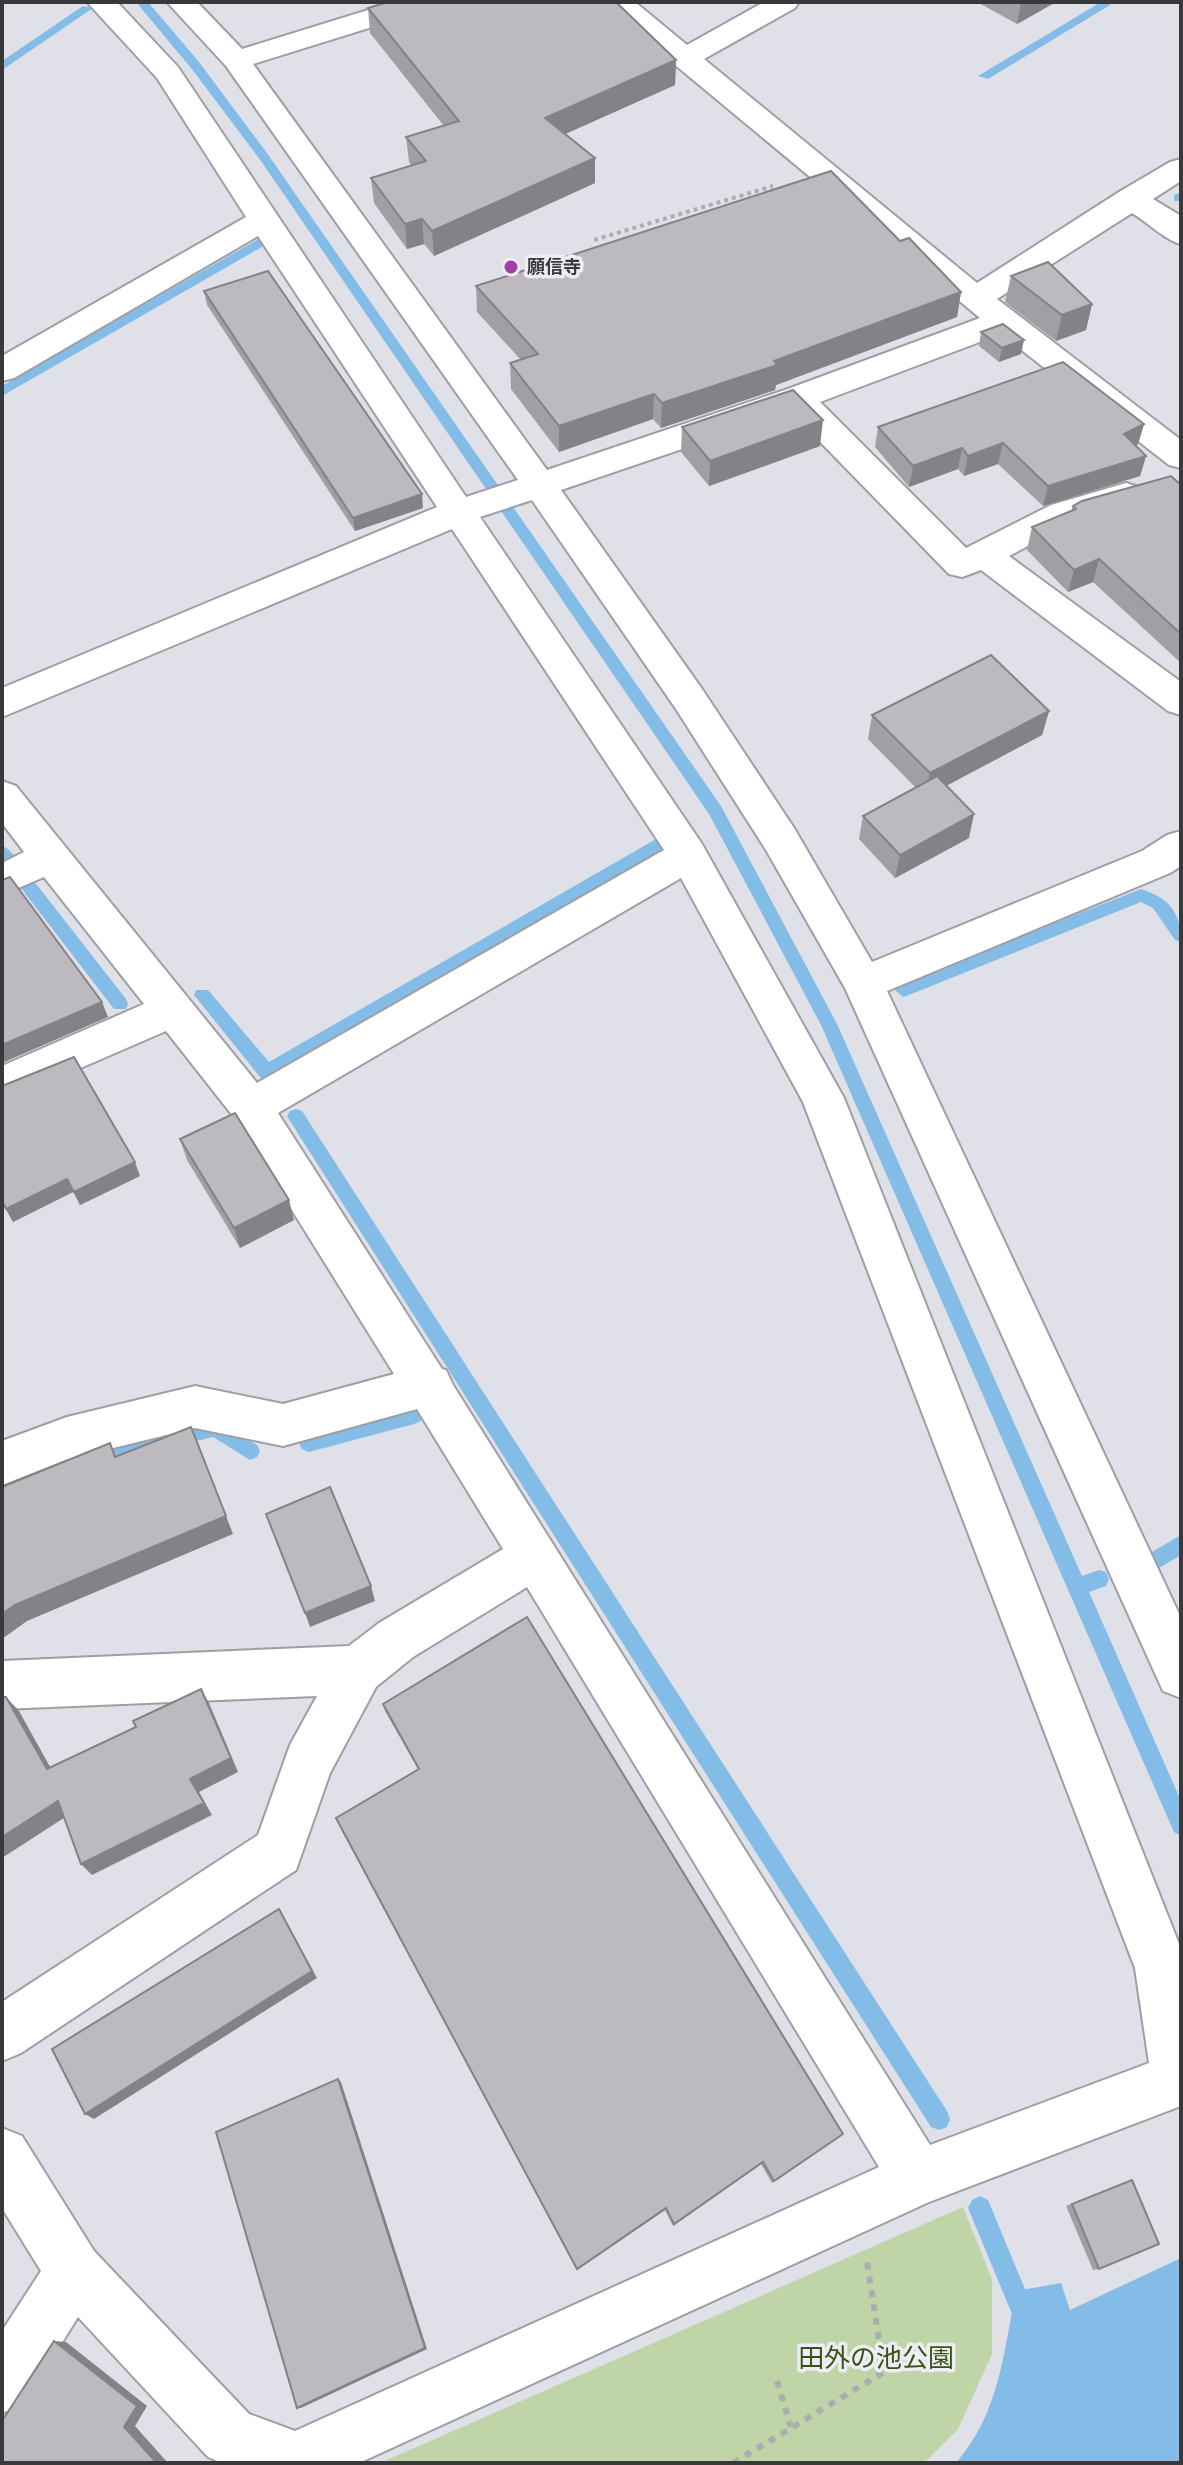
<svg xmlns="http://www.w3.org/2000/svg" width="1183" height="2465" font-family="Rubik,'Noto Sans JP',sans-serif">
	<rect width="100%" height="100%" fill="#e0e1e8"/>
	<path fill="#bfd4a7" d="M963 2207 992 2280V2354L958 2429 924 2463H380Z"/>
	<path fill="#83bce6" d="M1181 2258V2463H956C1000 2412 1003 2354 1016 2291L1061 2283 1070 2310Z"/>
	<g fill="none" stroke-linecap="round" stroke-linejoin="round">
		<g fill="#83bce6" fill-rule="evenodd">
			<path d="M136 2H148L199 62 269 156 721 806 837 1024 1082 1576 1099 1570 1106 1572 1109 1579 1106 1586 1089 1592 1181 1801V1836L1174 1832 821 1025 709 814 261 161 191 68Z"/>
			<path d="M1101 2H1115L988 79 978 76Z"/>
			<path d="M83 6 93 8 2 70V61Z"/>
			<path d="M1181 192V201H1174V195Z"/>
			<path d="M262 237 268 241 267 244 2 396V386Z"/>
			<path d="M663 835 671 841 669 845 278 1074 277 1082 271 1084 260 1077 194 995 196 990H208L269 1062Z"/>
			<path d="M2 846C10 849 16 857 20 865L18 869H6L2 864Z"/>
			<path d="M24 874 30 876 126 999 128 1004 126 1009H114L18 884 16 880Z"/>
			<path d="M1141 889C1169 898 1181 912 1181 942L1175 940 1153 908 1141 902 909 995 903 997 895 990 897 985Z"/>
			<path d="M296 1109 302 1111 947 2111 950 2119 947 2127 939 2130 931 2127 290 1121 287 1116 290 1111Z"/>
			<path d="M414 1406 421 1409 423 1415 421 1421 414 1424 309 1452 302 1449 299 1443 302 1437 309 1434Z"/>
			<path d="M215 1419 257 1445 260 1451 257 1457 250 1460 213 1437 92 1466 85 1463 82 1457 85 1451 92 1448Z"/>
			<path d="M1181 1535V1555L1159 1568 1152 1566 1149 1559 1152 1552Z"/>
			<path d="M980 2196 988 2200 1035 2313 1031 2321 1023 2325 1015 2321 968 2208 972 2200Z"/>
		</g>
		<defs>
			<path id="street" d="M87 2H117L178 67 466 497 518 480 226 66 167 2H197L242 49 394 2H437L433 8 253 64 547 470 785 390 980 318 674 64 604 2H635L687 45 764 2H799L795 8 704 59 977 283 1119 192 1170 162 1181 159V181L1153 199 1181 216V244C1165 240 1147 222 1132 213L997 299 1181 440V468L1169 465 1001 334 820 402 966 548 1051 505 1126 483 1138 487 1143 495 1138 503 1075 521 1009 556 1181 682V715L1168 711 981 570 962 577 949 574 791 412 561 490 702 689 794 828 872 962 1142 851 1167 835 1181 831V866L1170 873 887 991 1181 1618V1698L1163 1691 845 988 766 850 676 709 532 500 480 517 702 844 844 1098 1181 1949V2106L929 2202 359 2463H222L208 2457 78 2317 23 2405 2 2413V2331L41 2271 2 2208V2128L22 2136 94 2251 249 2414 295 2431 879 2167 527 1587 413 1657 376 1687 330 1773 296 1870 21 2053 2 2061V2002L258 1835 290 1745 317 1696 2 1709V1661L349 1646 379 1623 503 1549 417 1409 283 1446 195 1428 68 1459 2 1485V1441L67 1417 195 1386 283 1404 394 1374 236 1120 166 1031 2 1102V1066L144 1004 44 877 2 895V863L24 852 2 823V781L16 786 257 1083 664 850 452 529 2 717V688L437 507 258 236 14 378 2 381V356L246 217 157 78ZM681 878 803 1102 1135 1968 1149 2063 930 2145 453 1385 446 1370 442 1369 278 1113Z"/>
		</defs>
		<use href="#street" stroke="#9e9fa5" stroke-width="4"/>
		<path stroke="#acadb3" stroke-width="4" stroke-dasharray="4 4" stroke-linecap="butt" d="M594 240 773 186"/>
		<g stroke="#acadb3" stroke-width="6" stroke-dasharray="7 7" stroke-linecap="butt">
			<path d="M777 2381 791 2427"/>
			<path d="M733 2463 884 2372 867 2262"/>
		</g>
		<use href="#street" fill="#fff" fill-rule="evenodd"/>
	</g>
	<g fill="#a29fa4">
		<path d="M977 2H1056L1017 24Z"/>
		<path d="M368 8 676 60 675 85 565 134 595 158V183L434 256 424 244 407 249 374 203 371 178 412 166 409 162 406 137 444 126 370 33Z"/>
		<path d="M900 241 961 292 957 317 776 385 775 390 661 428 653 419 559 452 511 389 510 363 521 360 477 312 476 286Z"/>
		<path d="M1011 276 1092 304 1086 330 1056 341 1005 302Z"/>
		<path d="M204 291 423 508 355 531 207 305Z"/>
		<path d="M981 332 1021 354 999 362 979 346Z"/>
		<path d="M1144 424 1138 444 1136 446 1146 456 1140 476 1043 506 998 464 964 476 958 469 909 487 875 447 878 427Z"/>
		<path d="M682 427 820 446 709 486 681 452Z"/>
		<path d="M1181 485V663L1093 582 1068 592 1027 550 1032 527 1071 511 1073 506Z"/>
		<path d="M1049 711 1042 735 946 786 969 838 895 878 859 839 863 816 916 788 868 739 872 715Z"/>
		<path d="M2 1086 140 1176 80 1205 73 1192 13 1222 2 1202Z"/>
		<path d="M180 1139 294 1220 240 1248 187 1160Z"/>
		<path d="M383 1704 843 2134 772 2183 761 2164 673 2226 665 2210 577 2270 336 1818 418 1769 385 1711Z"/>
		<path d="M1132 2180 1099 2269 1093 2270 1066 2206Z"/>
	</g>
	<g fill="#848286">
		<path d="M1021 2H1056L1017 24Z"/>
		<path d="M676 60 675 85 545 143V118Z"/>
		<path d="M595 158V183L434 256 432 231Z"/>
		<path d="M422 219 424 244 407 249 405 224Z"/>
		<path d="M961 292 957 317 776 385 775 390 661 428 662 403Z"/>
		<path d="M1092 304 1086 330 1056 341 1062 315Z"/>
		<path d="M1024 340 1021 354 999 362 1002 348Z"/>
		<path d="M654 394 653 419 559 452V426Z"/>
		<path d="M823 420 820 446 709 486 710 461Z"/>
		<path d="M1144 424 1138 444 1118 455 1124 434Z"/>
		<path d="M1003 443 998 464 964 476 968 456Z"/>
		<path d="M962 448 958 469 909 487 913 466Z"/>
		<path d="M1146 456 1140 476 1043 506 1048 486Z"/>
		<path d="M422 494 423 508 355 531 353 518Z"/>
		<path d="M1099 559 1093 582 1068 592 1074 570Z"/>
		<path d="M1049 711 1042 735 925 797 930 773Z"/>
		<path d="M974 814 969 838 895 878 900 855Z"/>
		<path d="M102 1002 108 1017 2 1063V1045Z"/>
		<path d="M135 1162 140 1176 80 1205 74 1192Z"/>
		<path d="M67 1179 73 1192 13 1222 6 1209Z"/>
		<path d="M289 1200 294 1220 240 1248 234 1228Z"/>
		<path d="M199 1446 233 1534 27 1621 2 1639V1614Z"/>
		<path d="M371 1586 375 1601 310 1627 305 1613Z"/>
		<path d="M201 1689 209 1703 238 1772 199 1792 212 1815 92 1875 81 1864 190 1779Z"/>
		<path d="M6 1697 19 1711 59 1783 47 1769Z"/>
		<path d="M58 1801 70 1814 2 1858V1837Z"/>
		<path d="M279 1909 317 1978 94 2119 85 2114Z"/>
		<path d="M338 2079 341 2082 427 2349 301 2408H297Z"/>
		<path d="M763 2162 761 2164 673 2226 674 2224Z"/>
		<path d="M666 2208 665 2210 577 2270V2269Z"/>
		<path d="M54 2341 66 2342 147 2406 135 2426 168 2463H157L124 2427Z"/>
	</g>
	<g fill="#bcb9bf" stroke="#848286" stroke-width="2">
		<path d="M388 2H616L676 60 545 118 595 158 432 231 422 219 405 224 371 178 426 161 406 137 459 121 368 8Z"/>
		<path d="M831 171 900 241 909 238 961 292 774 361 777 365 662 403 654 394 559 426 510 363 538 354 476 286Z"/>
		<path d="M1048 262 1092 304 1062 315 1011 276Z"/>
		<path d="M268 271 422 494 353 518 204 291Z"/>
		<path d="M1003 324 1024 340 1002 348 981 332Z"/>
		<path d="M1063 362 1144 424 1124 434 1146 456 1048 486 1003 443 968 456 962 448 913 466 878 427Z"/>
		<path d="M793 390 823 420 710 461 682 427Z"/>
		<path d="M1171 476 1181 485V634L1099 559 1074 570 1032 527 1076 509 1073 506 1082 501Z"/>
		<path d="M991 655 1049 711 930 773 872 715Z"/>
		<path d="M937 776 974 814 900 855 863 816Z"/>
		<path d="M10 877 102 1002 2 1045V880Z"/>
		<path d="M74 1057 135 1162 74 1192 67 1179 6 1209 2 1201V1086Z"/>
		<path d="M235 1113 289 1200 234 1228 180 1139Z"/>
		<path d="M191 1427 226 1516 15 1605 2 1614V1487L110 1443 115 1457Z"/>
		<path d="M330 1487 371 1586 305 1613 266 1514Z"/>
		<path d="M527 1617 843 2134 774 2181 763 2162 674 2224 666 2208 577 2269 336 1818 419 1769 383 1704Z"/>
		<path d="M201 1689 231 1758 190 1779 204 1803 81 1864 58 1801 2 1837V1697H6L47 1769 136 1727 133 1721Z"/>
		<path d="M279 1909 312 1971 85 2114 52 2049Z"/>
		<path d="M338 2079 425 2348 297 2408 216 2132Z"/>
		<path d="M1132 2180 1159 2244 1099 2269 1072 2204Z"/>
		<path d="M54 2341 137 2406 124 2427 157 2463H2V2421Z"/>
	</g>
	<circle fill="#a13fa5" stroke="#edeef5" stroke-width="3" cx="511" cy="267" r="8"/>
	<g text-anchor="middle" dominant-baseline="central" stroke-width="7" stroke-linejoin="round" paint-order="stroke">
		<g font-size="18" font-weight="bold" fill="#38393b" stroke="#edeef5" text-anchor="start">
			<text x="527" y="267">願信寺</text>
		</g>
		<g font-size="26" fill="#3a5213" stroke="#edeef5">
			<text x="876" y="2358">田外の池公園</text>
		</g>
	</g>
	<rect width="1183" height="2465" fill="none" stroke="#38393b" stroke-width="8"/>
</svg>
